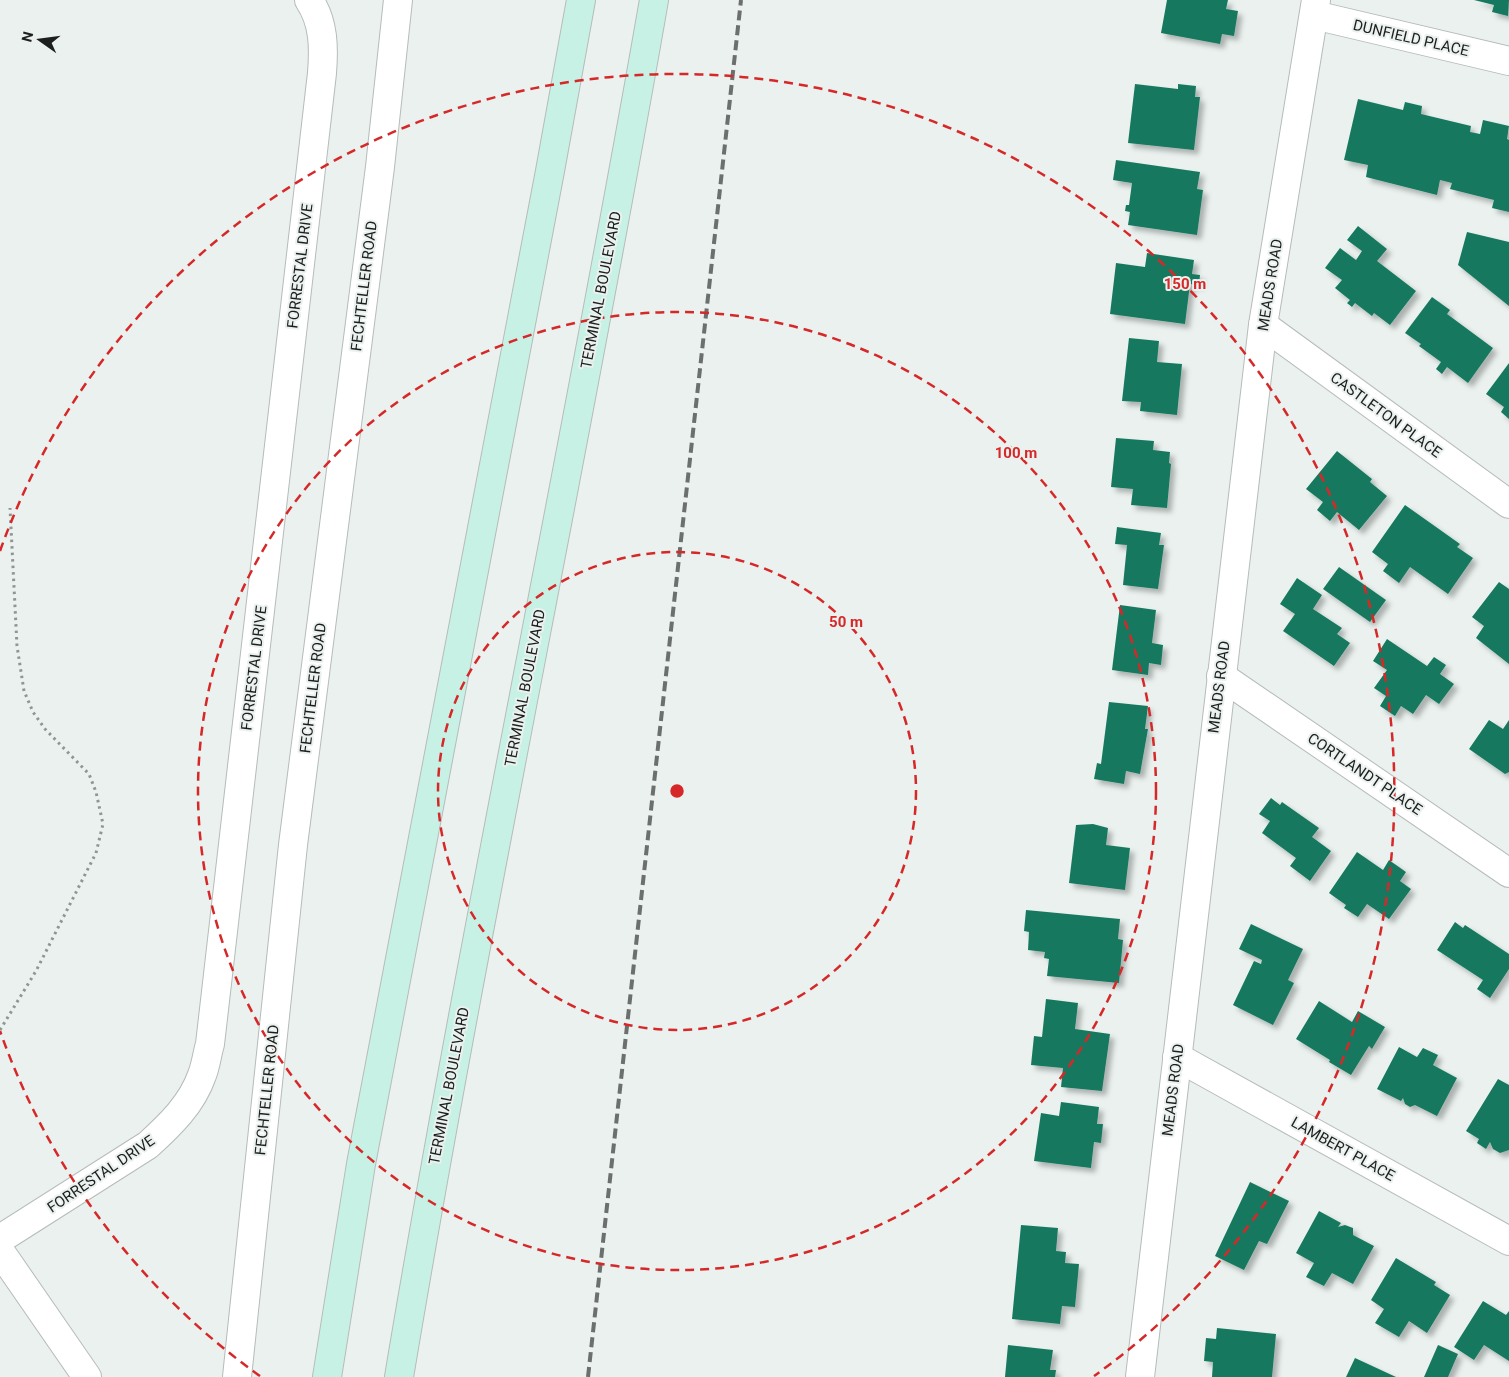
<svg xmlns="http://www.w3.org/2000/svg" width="1509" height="1377" font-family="Roboto,sans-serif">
	<defs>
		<filter id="shadow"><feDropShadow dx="4.5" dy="4.5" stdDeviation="2.5" flood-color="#0004"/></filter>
	</defs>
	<rect width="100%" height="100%" fill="#eaf1ee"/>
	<g fill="#16795e" filter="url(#shadow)">
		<path d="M1167 0H1228L1226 9 1238 11 1234 36 1222 34 1220 44 1161 33Z"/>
		<path d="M1474 0H1509L1508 16 1492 12 1494 5Z"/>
		<path d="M1135 84 1178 89V84L1196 86 1195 97H1200L1194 150 1128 143Z"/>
		<path d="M1358 99 1403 110 1405 102 1422 106 1421 114 1471 126 1470 132 1480 134 1483 120 1509 126 1507 139 1509 140V212L1492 208 1494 200 1450 189 1452 183 1440 180 1437 195 1366 177 1368 165 1344 160Z"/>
		<path d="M1116 160 1200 172 1197 189 1203 190 1197 235 1128 225 1130 212 1125 211 1126 205H1129L1132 183 1113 180Z"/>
		<path d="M1358 226 1387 249 1377 261 1416 291 1390 325 1374 313 1372 316 1355 303 1352 307 1347 303 1350 300 1335 288 1342 280 1325 268 1340 248 1356 260 1362 251 1347 240Z"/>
		<path d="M1467 232 1509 242V306L1458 265Z"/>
		<path d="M1147 253 1194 260 1192 274 1200 275 1199 285 1190 284 1185 324 1110 314 1116 263 1145 267Z"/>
		<path d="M1432 297 1450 310 1447 314 1493 348 1468 383 1447 367 1442 374 1436 369 1441 362 1419 346 1421 344 1405 333Z"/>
		<path d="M1129 338 1159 341 1157 362 1182 364 1177 415 1140 411 1141 402 1122 401Z"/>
		<path d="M1509 363V419L1501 412 1504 407 1486 394Z"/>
		<path d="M1116 438 1154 441 1153 450 1170 452 1169 463 1171 464 1167 508 1131 505 1133 489 1111 487Z"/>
		<path d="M1337 451 1372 479 1370 482 1387 496 1359 530 1337 512 1330 521 1317 510 1323 502 1306 489Z"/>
		<path d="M1405 505 1460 544 1457 547 1473 558 1448 594 1410 567 1399 583 1383 571 1388 564 1372 552Z"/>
		<path d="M1117 527 1161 533 1159 545H1164L1158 589 1123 585 1127 545 1115 544Z"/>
		<path d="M1339 567 1386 600 1370 622 1323 589Z"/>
		<path d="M1297 578 1322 595 1313 609 1342 628 1337 634 1350 643 1334 666 1283 631 1295 614 1280 604Z"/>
		<path d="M1499 582 1509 589V664L1476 638 1484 626 1472 617Z"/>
		<path d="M1120 605 1156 610 1152 643 1163 645 1161 665 1149 663 1148 675 1112 670Z"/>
		<path d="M1387 639 1427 666 1434 657 1446 665 1440 674 1454 684 1439 704 1426 695 1413 714 1401 706 1395 716 1380 706 1386 696 1374 688 1387 670 1373 661Z"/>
		<path d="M1109 702 1148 706 1145 729H1148L1140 774 1126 771 1124 784 1094 779 1097 763 1101 764Z"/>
		<path d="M1489 720 1503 729 1509 720V772L1505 774 1469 749Z"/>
		<path d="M1271 798 1280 805 1282 802 1319 828 1312 837 1331 851 1310 881 1290 866 1296 858 1262 833 1270 821 1259 814Z"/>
		<path d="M1093 824 1108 828 1106 845 1130 848 1125 890 1069 883 1076 825Z"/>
		<path d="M1357 852 1383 870 1389 860 1406 872 1400 881 1411 889 1389 919 1367 904 1358 917 1344 908 1346 905 1329 893Z"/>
		<path d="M1026 910 1120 919 1118 939 1123 940 1119 983 1047 976 1049 959 1044 958 1045 952 1028 950 1029 932 1024 931Z"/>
		<path d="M1455 922 1463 928 1465 925 1509 954V969L1490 998 1477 989 1483 980 1437 950Z"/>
		<path d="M1251 924 1303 949 1288 980 1294 983 1273 1025 1233 1005 1254 961 1261 964 1262 960 1239 949Z"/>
		<path d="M1046 999 1078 1003 1075 1029 1110 1034 1102 1091 1061 1087 1063 1068 1031 1065 1034 1036 1042 1037Z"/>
		<path d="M1319 1001 1352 1022 1358 1011 1385 1027 1372 1049 1369 1046 1351 1075 1329 1062 1330 1060 1296 1039Z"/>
		<path d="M1399 1047 1417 1057 1423 1048 1438 1055 1433 1065 1457 1078 1437 1116 1415 1105 1410 1107 1405 1104 1403 1098 1401 1101 1377 1089Z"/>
		<path d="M1498 1079 1509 1085V1150L1500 1153 1493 1149 1490 1142 1486 1149 1477 1143 1479 1139 1466 1131Z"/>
		<path d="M1061 1102 1099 1107 1097 1124H1103L1101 1143 1094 1142 1091 1168 1034 1161 1041 1113 1059 1116Z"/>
		<path d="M1250 1182 1289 1201 1267 1244 1259 1241 1244 1270 1215 1256Z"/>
		<path d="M1319 1211 1341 1223 1338 1227 1345 1225 1353 1228V1235L1374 1246 1353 1284 1332 1273 1324 1286 1306 1277 1314 1263 1296 1253Z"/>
		<path d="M1021 1225 1058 1228 1056 1251 1066 1252 1065 1263 1079 1264 1075 1307 1062 1306 1060 1324 1012 1319Z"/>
		<path d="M1396 1258 1436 1282 1434 1285 1450 1295 1427 1333 1409 1321 1399 1337 1375 1323 1384 1309 1371 1300Z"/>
		<path d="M1483 1301 1506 1315 1509 1311V1361L1484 1345 1474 1360 1454 1347Z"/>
		<path d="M1217 1328 1276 1334 1272 1377H1212L1213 1362 1204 1361 1206 1338 1216 1339Z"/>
		<path d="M1008 1345 1053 1350 1050 1370H1056L1055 1377H1005Z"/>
		<path d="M1438 1345 1458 1354 1448 1377H1424Z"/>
		<path d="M1355 1358 1396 1377H1346Z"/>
	</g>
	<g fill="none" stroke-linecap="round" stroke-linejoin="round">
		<defs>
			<g id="street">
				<path d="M1314 15 1509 61"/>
				<path d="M1263 325 1509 504"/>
				<path d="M1221 676 1509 873"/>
				<path d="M1177 1057 1509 1241"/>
				<path d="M0 1239 148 1145C170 1125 192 1104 202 1075 206 1065 207 1054 210 1044L322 73C324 48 324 22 309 0"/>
				<path d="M0 1251 87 1377"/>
				<path d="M237 1377 293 845 380 167 398 0"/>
				<path d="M1140 1377 1263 325 1316 0"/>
			</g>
			<g id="secondary">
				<path d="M327 1377 361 1164 550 171 581 0"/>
				<path d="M399 1377C476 916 574 460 654 0"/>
			</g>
		</defs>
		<use href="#street" stroke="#b5bcb9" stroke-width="30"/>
		<use href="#secondary" stroke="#b5bcb9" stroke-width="30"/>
		<path stroke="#909592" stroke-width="3" stroke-dasharray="2.5 4" stroke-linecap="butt" d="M0 1030 36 971 96 853 103 824 96 792 89 774 45 729 33 712 24 691 17 646 10 508"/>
		<use href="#street" stroke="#fff" stroke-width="28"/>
		<use href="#secondary" stroke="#c8f1e5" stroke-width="28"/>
		<path stroke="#6b6f6d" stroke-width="4" stroke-dasharray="10 5" stroke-linecap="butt" d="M588 1377 741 0"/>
	</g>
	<g fill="none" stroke="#d62828" stroke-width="2.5" stroke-dasharray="9 6">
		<circle cx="677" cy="791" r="239"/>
		<circle cx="677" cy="791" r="479"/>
		<path d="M260 1376A718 718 0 0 1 0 1031M0 551A718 718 0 1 1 1094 1376"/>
	</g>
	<g text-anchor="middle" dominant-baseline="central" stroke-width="4" stroke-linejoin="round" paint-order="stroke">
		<g font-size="15" fill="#1c1f1d" stroke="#eaf1ee">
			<text transform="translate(1411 38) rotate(13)">DUNFIELD PLACE</text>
			<text transform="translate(300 266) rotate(-83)">FORRESTAL DRIVE</text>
			<text transform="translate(1270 285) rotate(-81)">MEADS ROAD</text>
			<text transform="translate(364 286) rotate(-83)">FECHTELLER ROAD</text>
			<text transform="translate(601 290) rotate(-79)">TERMINAL BOULEVARD</text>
			<text transform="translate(1386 415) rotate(36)">CASTLETON PLACE</text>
			<text transform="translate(254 668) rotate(-83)">FORRESTAL DRIVE</text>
			<text transform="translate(1219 687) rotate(-83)">MEADS ROAD</text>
			<text transform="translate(313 688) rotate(-83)">FECHTELLER ROAD</text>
			<text transform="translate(525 688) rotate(-79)">TERMINAL BOULEVARD</text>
			<text transform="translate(1365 774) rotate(34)">CORTLANDT PLACE</text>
			<text transform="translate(449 1086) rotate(-79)">TERMINAL BOULEVARD</text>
			<text transform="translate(267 1090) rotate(-84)">FECHTELLER ROAD</text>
			<text transform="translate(1173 1090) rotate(-83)">MEADS ROAD</text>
			<text transform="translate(1343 1149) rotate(29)">LAMBERT PLACE</text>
			<text transform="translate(101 1174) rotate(-34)">FORRESTAL DRIVE</text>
		</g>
	</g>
	<circle cx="677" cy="791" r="8" fill="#d62828" stroke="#eaf1ee" stroke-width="2.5"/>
	<g font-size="15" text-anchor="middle" font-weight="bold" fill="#d62828" stroke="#eaf1ee" stroke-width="4" stroke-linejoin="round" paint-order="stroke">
		<text x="1185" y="289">150 m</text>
		<text x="1016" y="458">100 m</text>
		<text x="846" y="627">50 m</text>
	</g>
	<g transform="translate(40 40) rotate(284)" stroke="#eaf1ee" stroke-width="4" paint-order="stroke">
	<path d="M0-4L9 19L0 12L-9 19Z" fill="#1c1f1d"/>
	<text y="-8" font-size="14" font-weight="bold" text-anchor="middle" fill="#1c1f1d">N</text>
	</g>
</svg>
